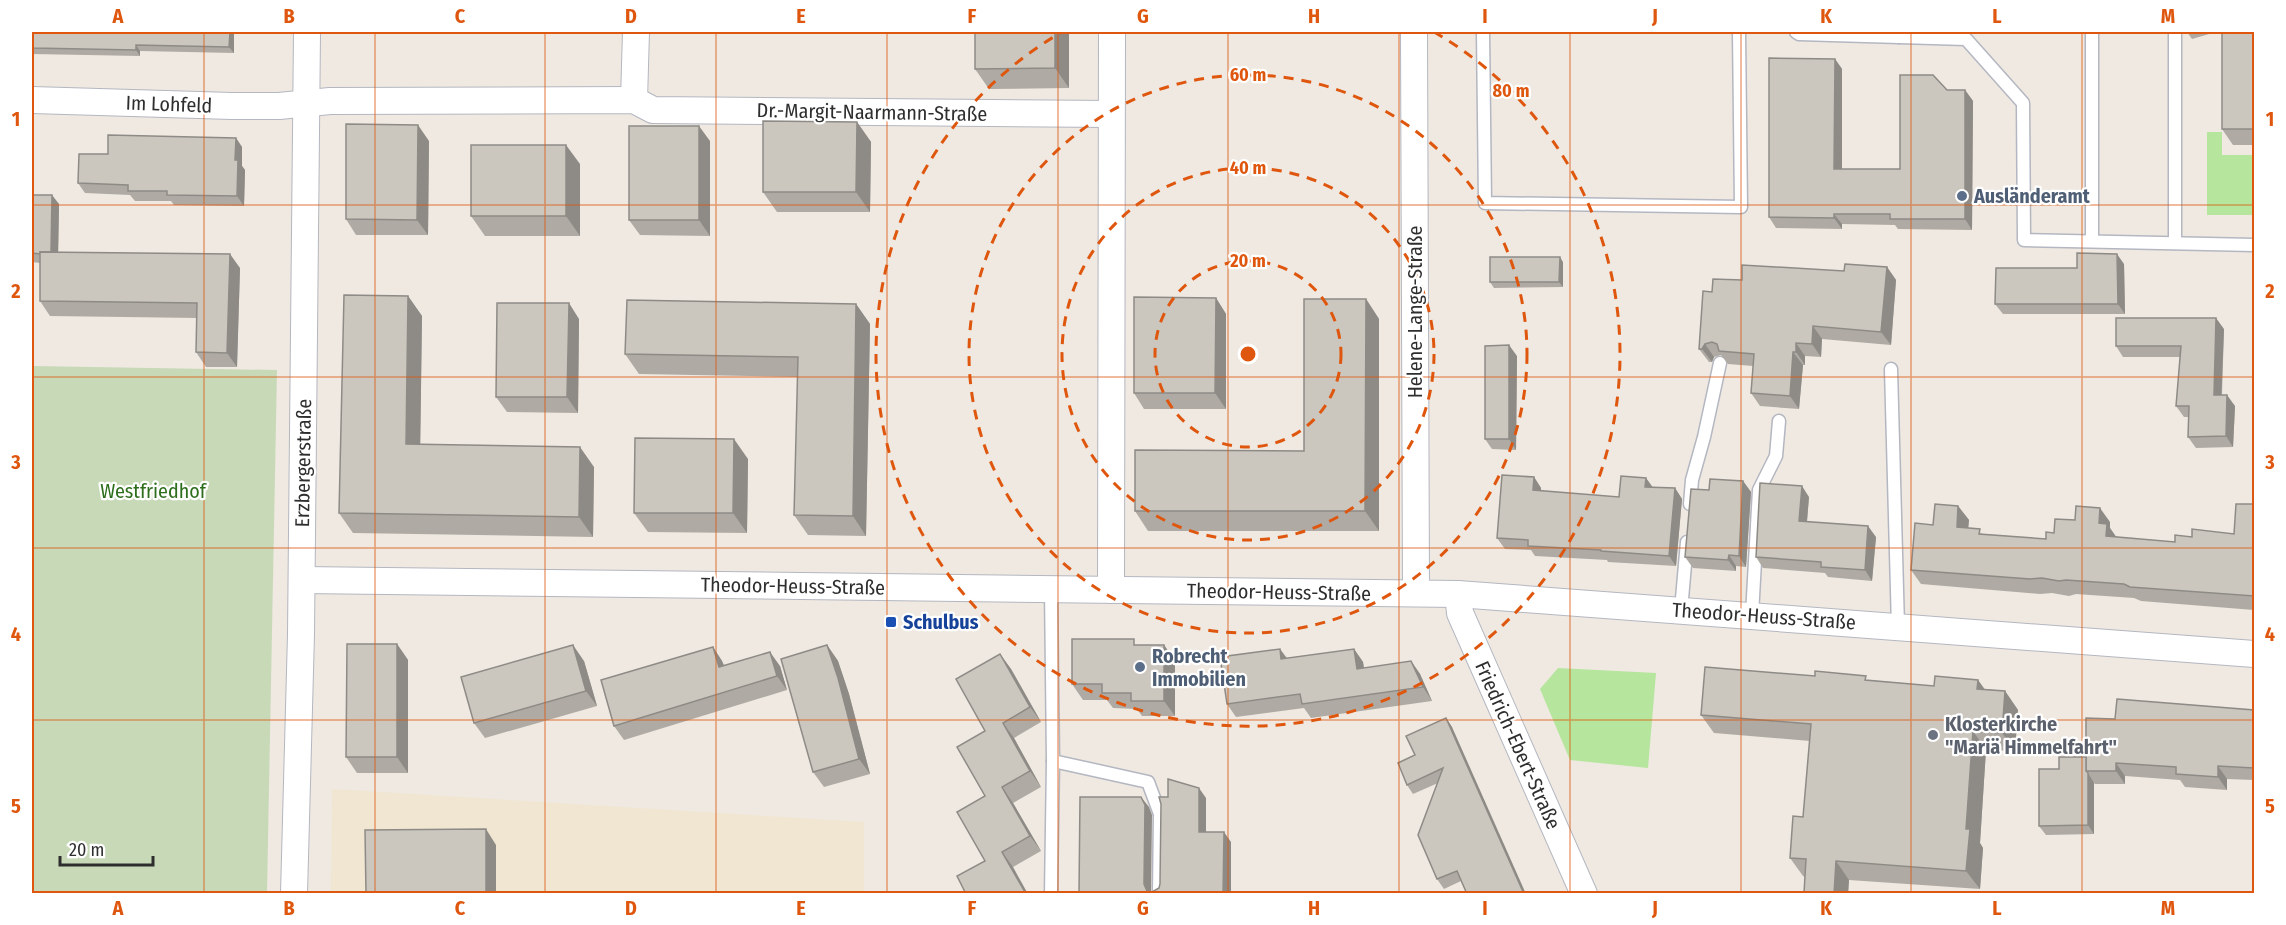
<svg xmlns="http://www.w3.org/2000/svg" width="2286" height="925" font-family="'Fira Sans Condensed',sans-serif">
	<rect width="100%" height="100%" fill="#efe9e1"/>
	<path fill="#f0e6d1" d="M332 789 864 822V893L331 894Z"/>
	<g fill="#b6e59e">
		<path d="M2207 132H2222V155H2254V215H2207Z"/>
		<path d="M1558 668 1656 673 1648 768 1570 760 1540 689Z"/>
	</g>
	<path fill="#c8d9b8" d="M32 366 277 370 267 893H32Z"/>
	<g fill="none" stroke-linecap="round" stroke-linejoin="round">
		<defs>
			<g id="lane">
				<path d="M1483 32 1485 203 1741 207 1739 32"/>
				<path d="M1796 32 1799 34 1899 37"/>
				<path d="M1900 32 1899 37 1966 39 2023 103 2024 240 2254 245"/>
				<path d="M2092 241V32"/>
				<path d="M2175 243V32"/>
				<path d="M1891 369 1898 627"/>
				<path d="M1690 504 1692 480 1704 437 1720 363"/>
				<path d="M1051 589 1053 761 1051 894"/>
				<path d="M1681 610 1687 542"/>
				<path d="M1752 615 1759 490 1776 456 1779 421"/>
				<path d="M1053 761 1148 782 1160 814 1159 894"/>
			</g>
			<g id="street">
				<path d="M1414 32 1416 593"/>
				<path d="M32 100 232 106H279L330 101 634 100 653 110 1111 114"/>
				<path d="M634 100 636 32"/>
				<path d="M302 580 1458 594 2254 654"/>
				<path d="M1111 590 1112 32"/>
				<path d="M1458 594 1460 613 1584 894"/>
				<path d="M294 894 301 634 307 32"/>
			</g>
		</defs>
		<use href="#lane" stroke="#b4b7c1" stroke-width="15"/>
		<use href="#street" stroke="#b4b7c1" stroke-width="28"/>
		<use href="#lane" stroke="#fff" stroke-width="12"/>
		<use href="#street" stroke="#fff" stroke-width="26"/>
	</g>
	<g fill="#afaba4">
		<path d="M32 32H234V53L140 51V56L32 54Z"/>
		<path d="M975 32H1069V88L989 89 975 69Z"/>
		<path d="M2187 32H2216L2192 39Z"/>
		<path d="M2254 32V145H2233L2222 129Z"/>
		<path d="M1835 59 1842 69V169H1900L1947 90H1965L1973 101 1972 230 1898 229 1895 225 1842 224V229L1776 228 1769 217Z"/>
		<path d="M857 122 871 142 870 212H777L763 192Z"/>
		<path d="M236 138 242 147V166L245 170 244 206 174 205 171 201H135L130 195 85 193 78 183 108 154Z"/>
		<path d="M429 141 428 235H356L346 219Z"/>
		<path d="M710 141V236L640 235 629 220Z"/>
		<path d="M580 164V236H485L471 216Z"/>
		<path d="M32 195 59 204 58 252 240 268 237 367H206L196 352 197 318 50 316 40 301V263L32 262Z"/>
		<path d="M1563 262V287L1494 288 1490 282Z"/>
		<path d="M2124 264 2125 314H2003L1995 304 2077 268Z"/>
		<path d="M1887 267 1896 280 1891 345 1822 339 1821 357 1805 356V365H1803L1799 409 1760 406 1751 393 1753 366 1728 364 1721 355 1714 357 1712 362H1709L1699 349 1712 292 1742 280Z"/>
		<path d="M408 296 422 316 420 444 594 467 593 537 353 533 339 513Z"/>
		<path d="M1216 298 1226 314V409H1144L1134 393Z"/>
		<path d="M1366 299 1379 319V531H1148L1135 511 1304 451Z"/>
		<path d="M856 304 870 324 866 536 808 535 794 515 798 377 639 374 625 354Z"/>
		<path d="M579 319 578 413 507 412 496 397Z"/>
		<path d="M2224 329 2222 395 2235 406 2233 447 2196 448 2188 437 2189 417H2184L2176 406 2180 357H2123L2116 346Z"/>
		<path d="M1517 356 1516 450 1492 449 1485 439Z"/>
		<path d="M748 459 747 533 648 532 634 513Z"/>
		<path d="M2254 464V610L2141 601 2134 598 2076 594 2069 596 2052 593 2040 594 1921 584 1911 570 1933 525 1958 506 1969 520 1968 528 1983 534 2046 539 2054 533 2110 522V528L2116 537 2175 542 2192 537 2234 534 2253 504Z"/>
		<path d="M1534 477 1541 488V491L1619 497 1646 478 1652 487 1675 488 1682 499 1676 566 1608 562 1607 560 1535 556 1531 550 1505 549 1497 538Z"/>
		<path d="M1743 481 1751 492 1746 567 1736 566V571L1693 568 1685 557 1709 490Z"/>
		<path d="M1809 497 1807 522 1876 537 1872 581 1828 577 1825 573 1763 568 1756 557Z"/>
		<path d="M397 644 408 660V773H357L346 757Z"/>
		<path d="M827 645 838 661 849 694 870 774 824 787 813 772Z"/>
		<path d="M1138 645H1164L1175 661V716H1142L1137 709 1113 708 1107 700H1083L1072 684Z"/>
		<path d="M713 647 722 661 724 665 780 666 787 690 624 740 614 726Z"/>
		<path d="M1280 649 1287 658 1354 649 1363 662 1364 668 1411 661 1420 674 1432 701 1311 718 1304 708 1236 717 1227 704Z"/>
		<path d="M1000 654 1011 669 1041 722 1014 738 1041 787 1013 803 1041 851 1013 867 985 861V731Z"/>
		<path d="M584 661 597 706 485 738 474 723Z"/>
		<path d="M1869 680 1934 686 1978 680 1984 689 2005 691 2018 710 2015 751 1986 750 1980 843 1983 848 1980 889 1849 880 1848 894H1804L1805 877 1803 876 1790 858 1803 817 1810 741 1714 733 1701 715Z"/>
		<path d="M2254 710V780L2227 779V790L2185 787 2180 780 2125 776V784H2095L2094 783V834L2046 835 2039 826 2059 769 2086 757 2115 719Z"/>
		<path d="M1446 718 1452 727 1461 881 1444 889 1437 879 1438 783 1413 794 1407 785 1415 755Z"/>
	</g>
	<g fill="#8e8b86">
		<path d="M230 32H234V53L229 47Z"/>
		<path d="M1055 32H1069V88L1055 68Z"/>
		<path d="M136 45 140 51V56L136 50Z"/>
		<path d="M1835 59 1842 69V180L1834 169Z"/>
		<path d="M1965 90 1973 101 1972 230 1965 219Z"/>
		<path d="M857 122 871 142 870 212 856 192Z"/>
		<path d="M418 125 429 141 428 235 417 220Z"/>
		<path d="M699 126 710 141V236L699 220Z"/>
		<path d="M236 138 242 147V166L245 170 244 206 237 196 235 160Z"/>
		<path d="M566 145 580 164V236L566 216Z"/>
		<path d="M52 195 59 204 58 263 51 254Z"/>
		<path d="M1834 214 1842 224V229L1834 218Z"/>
		<path d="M230 254 240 268 237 367 227 353Z"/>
		<path d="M2117 254 2124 264 2125 314 2118 304Z"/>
		<path d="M1560 257 1563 262V287L1559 282Z"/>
		<path d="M1887 267 1896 280 1891 345 1881 332Z"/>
		<path d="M408 296 422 316 420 464 406 444Z"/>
		<path d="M1216 298 1226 314V409L1215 393Z"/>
		<path d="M1366 299 1379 319V531L1365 511Z"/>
		<path d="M569 303 579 319 578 413 567 397Z"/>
		<path d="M856 304 870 324 866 536 853 516Z"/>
		<path d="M2216 318 2224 329 2221 405 2214 395Z"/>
		<path d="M1813 326 1822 339 1821 357 1812 344Z"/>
		<path d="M1796 343 1805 356V365L1796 352Z"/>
		<path d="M1705 344 1714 357 1712 362 1702 349Z"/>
		<path d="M1509 345 1517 356 1516 450 1509 439Z"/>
		<path d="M1793 352 1803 365 1799 409 1790 396Z"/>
		<path d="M2227 395 2235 406 2233 447 2226 436Z"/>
		<path d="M734 439 748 459 747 533 733 513Z"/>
		<path d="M580 447 594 467 593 537 579 517Z"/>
		<path d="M1534 477 1541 488 1540 501 1533 490Z"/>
		<path d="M1646 478 1654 489 1645 487Z"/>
		<path d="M1743 481 1751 492 1746 567 1739 556Z"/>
		<path d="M1802 486 1809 497 1806 532 1799 521Z"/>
		<path d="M1675 488 1682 499 1676 566 1669 556Z"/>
		<path d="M1958 506 1969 520 1967 541 1957 527Z"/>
		<path d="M2100 508 2110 522V528L2117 538 2106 536 2099 523Z"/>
		<path d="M1868 526 1876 537 1872 581 1865 570Z"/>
		<path d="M1729 555 1736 566V571L1728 560Z"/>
		<path d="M397 644 408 660V773L397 757Z"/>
		<path d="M573 645 584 661 597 706 586 691Z"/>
		<path d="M827 645 838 661 849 694 870 774 859 759Z"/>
		<path d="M1164 645 1175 661V716L1164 701Z"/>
		<path d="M713 647 722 661 729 680 719 667Z"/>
		<path d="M1280 649 1289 662 1281 659Z"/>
		<path d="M1354 649 1363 662 1366 682 1357 669Z"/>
		<path d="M770 652 780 666 787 690 777 676Z"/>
		<path d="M1000 654 1011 669 1041 722 1030 707Z"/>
		<path d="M1411 661 1420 674 1432 701 1423 687Z"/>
		<path d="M1978 680 1991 698 1977 689Z"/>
		<path d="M2005 691 2018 710 2015 751 2002 733Z"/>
		<path d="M1446 718 1452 727 1526 894H1524Z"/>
		<path d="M1003 723 1014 738 1041 787 1030 771Z"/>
		<path d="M1973 731 1986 750 1980 843 1983 848 1980 889 1966 871V829Z"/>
		<path d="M2116 763 2125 776V784L2116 771Z"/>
		<path d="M2218 766 2227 779V790L2218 777Z"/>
		<path d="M2088 773 2094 783V834L2088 825Z"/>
		<path d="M1002 787 1013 803 1041 851 1030 836Z"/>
		<path d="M1199 788 1206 798V842L1199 832Z"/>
		<path d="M1141 797 1149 807 1152 815 1151 894H1149L1144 884Z"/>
		<path d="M486 829 496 845V894H486Z"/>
		<path d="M1224 832 1231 842V894H1223Z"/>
		<path d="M1002 852 1013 867 1028 894H1026Z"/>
		<path d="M1836 861 1849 880 1848 894H1834Z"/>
	</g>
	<g fill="#cbc7bf" stroke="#8e8b86" stroke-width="1.5">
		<path d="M32 32H230L229 47 136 45V50L32 48Z"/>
		<path d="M975 32H1055V68L975 69Z"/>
		<rect x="2222" y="32" width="32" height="97"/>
		<path d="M1769 58 1835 59 1834 169H1900V75H1933L1947 90H1965V219H1890V214H1834V218L1769 217Z"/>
		<path d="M763 121 857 122 856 192H763Z"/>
		<path d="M346 124 418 125 417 220 346 219Z"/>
		<rect x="629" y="126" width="70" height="94"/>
		<path d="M108 135 236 138 235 160H238L237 196 167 195V191H128V185L78 183 79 154H108Z"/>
		<rect x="471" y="145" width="95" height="71"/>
		<path d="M32 195H52L51 252H40V254L32 253Z"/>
		<path d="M40 252 230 254 227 353 196 352 197 303 40 301Z"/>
		<path d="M2077 253 2117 254 2118 304H1995L1996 268H2077Z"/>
		<path d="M1490 257H1560L1559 282H1490Z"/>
		<path d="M1845 264 1887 267 1881 332 1813 326 1812 344 1796 343V352H1793L1790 396 1751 393 1754 354 1719 351 1717 344 1712 342 1705 344 1702 349H1699L1703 291 1712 292 1713 279 1742 280V265L1844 271Z"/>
		<path d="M344 295 408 296 406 444 580 447 579 517 339 513Z"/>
		<path d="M1134 297 1216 298 1215 393H1134Z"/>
		<path d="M1304 299H1366L1365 511H1135V450L1304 451Z"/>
		<path d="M627 300 856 304 853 516 794 515 798 357 625 354Z"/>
		<path d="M497 303H569L567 397H496Z"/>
		<path d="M2116 318H2216L2214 395H2227L2226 436 2188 437 2189 406H2176L2181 346H2116Z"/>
		<path d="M1509 345V439H1485V346Z"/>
		<path d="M635 438 734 439 733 513H634Z"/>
		<path d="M2253 464H2254V596L2130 587 2124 584 2066 580 2059 581 2042 578 2030 579 1911 570 1915 523 1933 525 1935 504 1958 506 1957 527 1980 529 1979 534 2046 539V532L2054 533 2055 519 2075 520 2076 506 2100 508 2099 523 2107 524 2106 536 2175 542V535L2192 537V529L2234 534 2236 504H2253Z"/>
		<path d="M1502 475 1534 477 1533 490 1619 497 1621 476 1646 478 1645 487 1675 488 1669 556 1601 551V550L1528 546V540L1497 538Z"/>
		<path d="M1710 479 1743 481 1739 556 1729 555 1728 560 1685 557 1691 489 1709 490Z"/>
		<path d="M1760 483 1802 486 1799 521 1868 526 1865 570 1821 567V562L1756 557Z"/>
		<path d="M1072 639H1134V645H1164V701H1131V693H1102V684H1072Z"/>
		<path d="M347 644H397V757H346Z"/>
		<path d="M573 645 586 691 474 723 461 677Z"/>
		<path d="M827 645 838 678 859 759 813 772 781 659Z"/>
		<path d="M713 647 719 667 770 652 777 676 614 726 601 680Z"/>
		<path d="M1280 649 1281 659 1354 649 1357 669 1411 661 1423 687 1302 704 1300 694 1227 704 1220 657Z"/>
		<path d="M1000 654 1030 707 1003 723 1030 771 1002 787 1030 836 1002 852 1026 894H966L957 876 985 861 957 812 985 796 957 747 985 731 956 679Z"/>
		<path d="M1705 667 1815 676V671L1866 676 1865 680 1934 686 1935 676 1978 680 1977 689 2005 691 2002 733 1973 731 1966 829H1970L1966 871 1836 861 1834 894 1804 893 1806 859 1790 858 1793 816 1803 817 1811 724 1701 715Z"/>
		<path d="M2117 699 2254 710V768L2218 766V777L2176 774V767L2116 763V771H2086V718L2115 719Z"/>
		<path d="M1446 718 1524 894H1467L1457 871 1437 879 1418 835 1443 768 1407 785 1398 763 1415 755 1406 736Z"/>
		<path d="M2059 757H2086V771L2088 773V825L2039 826V769H2059Z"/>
		<path d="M1168 779 1199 788V832H1224L1223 894H1079L1080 797H1141L1145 805 1144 884 1147 891 1152 892 1159 888 1160 884 1161 804 1159 797H1168Z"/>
		<path d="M486 829V894H366L365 830Z"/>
	</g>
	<path fill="none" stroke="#df570e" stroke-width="1.5" stroke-opacity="0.55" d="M204 32V894M375 32V894M545 32V894M716 32V894M887 32V894M1058 32V894M1228 32V894M1399 32V894M1570 32V894M1741 32V894M1911 32V894M2082 32V894M32 205H2254M32 377H2254M32 548H2254M32 720H2254"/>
	<g fill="none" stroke="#df570e" stroke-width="3" stroke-dasharray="10 8">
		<circle cx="1248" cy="354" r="93"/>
		<circle cx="1248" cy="354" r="186"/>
		<circle cx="1248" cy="354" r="279"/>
		<path d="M1434 32A372 372 0 1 1 1062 32"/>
	</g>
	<g fill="#5c6f8a" stroke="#fff" stroke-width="2">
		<circle cx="1962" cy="196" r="6"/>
		<circle cx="1140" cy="667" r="6"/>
	</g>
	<rect fill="#1a4fb4" stroke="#fff" stroke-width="2" x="885" y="616" width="12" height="12" rx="3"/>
	<circle fill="#6b7280" stroke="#fff" stroke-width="2" cx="1933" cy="735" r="6"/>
	<g text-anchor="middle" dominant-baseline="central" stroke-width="4.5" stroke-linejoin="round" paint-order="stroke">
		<g font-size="20" fill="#2e2e2e" stroke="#fff">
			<text transform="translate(169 104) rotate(2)">Im Lohfeld</text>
			<text transform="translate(872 112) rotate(1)">Dr.-Margit-Naarmann-Straße</text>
			<text transform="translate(1415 312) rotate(-90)">Helene-Lange-Straße</text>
			<text transform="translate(303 463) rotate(-89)">Erzbergerstraße</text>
			<text transform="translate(793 586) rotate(1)">Theodor-Heuss-Straße</text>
			<text transform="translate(1279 592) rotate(1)">Theodor-Heuss-Straße</text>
			<text transform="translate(1764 616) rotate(4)">Theodor-Heuss-Straße</text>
			<text transform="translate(1518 745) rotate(66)">Friedrich-Ebert-Straße</text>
		</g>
		<g font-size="20" font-weight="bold" fill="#4e5e75" stroke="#fff" text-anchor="start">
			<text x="1974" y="196">Ausländeramt</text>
			<text x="1152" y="656">Robrecht<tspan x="1152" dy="23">Immobilien</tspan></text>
		</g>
		<g font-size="20" fill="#2c6e1b" stroke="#fff">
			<text x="153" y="491">Westfriedhof</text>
		</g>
		<g font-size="20" font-weight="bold" fill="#164399" stroke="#fff" text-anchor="start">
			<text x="903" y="622">Schulbus</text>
		</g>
		<g font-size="20" font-weight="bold" fill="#5b616d" stroke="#fff" text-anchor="start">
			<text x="1945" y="724">Klosterkirche<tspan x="1945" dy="23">"Mariä Himmelfahrt"</tspan></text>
		</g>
	</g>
	<circle cx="1248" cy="354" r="9" fill="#df570e" stroke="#fff" stroke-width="3"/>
	<g font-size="18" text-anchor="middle" font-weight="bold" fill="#df570e" stroke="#fff" stroke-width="4.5" stroke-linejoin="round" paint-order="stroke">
		<text x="1248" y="81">60 m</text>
		<text x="1511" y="97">80 m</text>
		<text x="1248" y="174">40 m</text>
		<text x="1248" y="267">20 m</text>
	</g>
	<rect width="2286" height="925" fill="none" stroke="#ffffff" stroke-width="66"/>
	<path d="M60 856v9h93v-9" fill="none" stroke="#2e2e2e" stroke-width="3"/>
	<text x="69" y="856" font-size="18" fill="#2e2e2e" stroke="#ffffff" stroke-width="4.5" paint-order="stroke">20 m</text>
	<rect x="33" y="33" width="2220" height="859" fill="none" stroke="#df570e" stroke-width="2"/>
	<g font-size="20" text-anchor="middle" font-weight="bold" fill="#df570e">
		<text x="118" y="23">A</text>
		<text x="289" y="23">B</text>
		<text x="460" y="23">C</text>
		<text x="631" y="23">D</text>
		<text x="801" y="23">E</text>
		<text x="972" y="23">F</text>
		<text x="1143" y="23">G</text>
		<text x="1314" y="23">H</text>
		<text x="1485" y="23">I</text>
		<text x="1655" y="23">J</text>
		<text x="1826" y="23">K</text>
		<text x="1997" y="23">L</text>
		<text x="2168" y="23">M</text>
		<text x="16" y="126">1</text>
		<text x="2270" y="126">1</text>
		<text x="16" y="298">2</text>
		<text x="2270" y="298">2</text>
		<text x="16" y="469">3</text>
		<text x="2270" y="469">3</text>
		<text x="16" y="641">4</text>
		<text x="2270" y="641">4</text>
		<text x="16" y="813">5</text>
		<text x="2270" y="813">5</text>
		<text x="118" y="915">A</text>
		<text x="289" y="915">B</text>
		<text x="460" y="915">C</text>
		<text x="631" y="915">D</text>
		<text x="801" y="915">E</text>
		<text x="972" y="915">F</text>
		<text x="1143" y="915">G</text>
		<text x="1314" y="915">H</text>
		<text x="1485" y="915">I</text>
		<text x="1655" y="915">J</text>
		<text x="1826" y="915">K</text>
		<text x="1997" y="915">L</text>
		<text x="2168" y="915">M</text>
	</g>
</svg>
